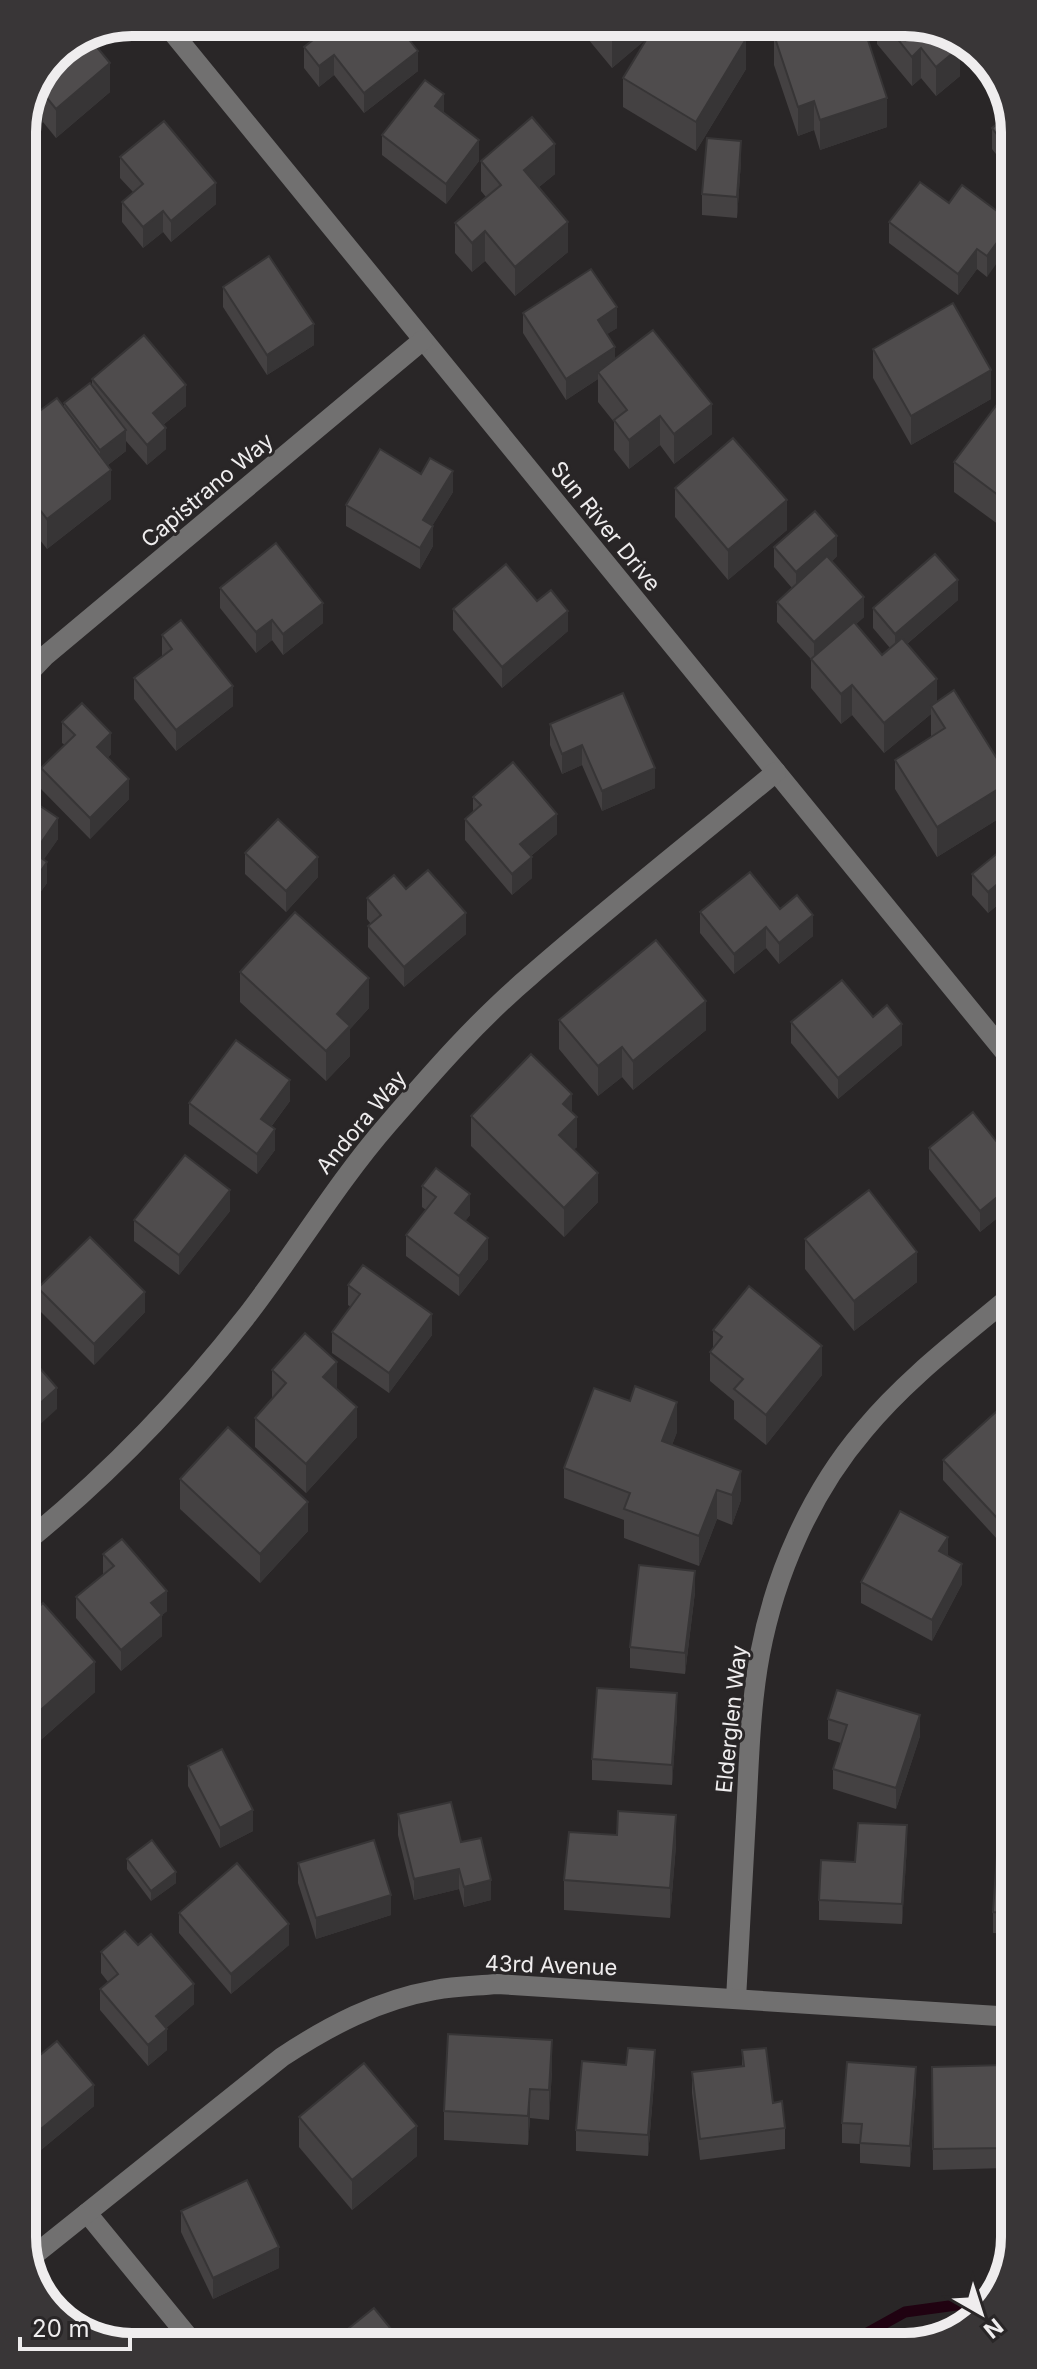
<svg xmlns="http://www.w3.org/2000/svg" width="1037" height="2369" font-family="Inter,sans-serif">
	<rect width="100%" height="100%" fill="#292627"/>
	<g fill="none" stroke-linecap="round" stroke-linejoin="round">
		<path stroke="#200211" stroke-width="11" d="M851 2342 905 2312 993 2300"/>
		<g stroke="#717070" stroke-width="20">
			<path d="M164 22 1012 1061"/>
			<path d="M24 678 45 656 423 340"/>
			<path d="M26 1542C107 1476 180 1401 245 1318 294 1255 335 1185 388 1124 432 1073 478 1020 530 976 610 906 694 840 776 772"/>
			<path d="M736 1999C739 1938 743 1878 746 1817 749 1763 750 1707 760 1654 775 1574 811 1492 864 1430 907 1378 961 1338 1012 1295"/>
			<path d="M87 2213 196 2346"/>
			<path d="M28 2260 282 2057C329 2026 378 2000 435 1990 455 1986 476 1986 497 1984L1014 2017"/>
		</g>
	</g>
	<g fill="#444142">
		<path d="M574 22H689L746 69 696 151 623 107V78L646 39 612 68Z"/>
		<path d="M877 22H912L960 47V76L936 96 921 78 912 86 877 44Z"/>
		<path d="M100 35V51L110 92 56 138 43 122 22 140V126L55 54Z"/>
		<path d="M774 35 821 36 887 127 820 150 814 130 798 136 774 65Z"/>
		<path d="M349 36 418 71 364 113 334 75 319 87 304 68V47Z"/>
		<path d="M1009 115V196L1005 190V170L1007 168 992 149V128Z"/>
		<path d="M382 135 479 161 446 204 382 155Z"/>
		<path d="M120 157 216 204 171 242 163 232 143 248 122 222V202L133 192 120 178Z"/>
		<path d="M481 161 555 174 539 187 568 252 515 296 485 261 472 272 455 253V223L486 197 481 191Z"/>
		<path d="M741 161 737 218 702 215V194Z"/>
		<path d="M1009 220 987 277 977 269 958 295 889 243V222Z"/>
		<path d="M223 287 314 345 267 375 223 307Z"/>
		<path d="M523 313 617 328 607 334 615 359 712 434 674 464 660 445 629 469 614 450V422L598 402V379L566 400 523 333Z"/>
		<path d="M873 349 991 399 911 445 873 378Z"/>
		<path d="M92 379 186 406 163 425 166 449 147 465 126 441V451L108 465 111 499 47 549 23 518V440L25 438V422L64 407V403L92 386Z"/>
		<path d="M1010 387V533L954 492V462Z"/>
		<path d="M421 474 453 492 432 526 433 546 420 569 346 526V505Z"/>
		<path d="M675 488 787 530 728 580 675 517Z"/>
		<path d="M774 547 837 556 831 562 864 617 856 624 882 655 890 648 873 628V608L958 600 907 644 937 702 1011 811 937 857 895 789V760L931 737V714L884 753 852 715 841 724 811 688V659L777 622V602L792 588 774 567Z"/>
		<path d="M220 588 323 623 283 655 272 640 256 653 220 608Z"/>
		<path d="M537 601 568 631 502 688 453 630V609Z"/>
		<path d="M162 635 233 706 176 751 134 699V678L162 656Z"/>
		<path d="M62 722 111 754 108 757 129 799 90 839 41 789V768L65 745 62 743Z"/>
		<path d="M550 724 655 788 602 811 582 765 562 774 550 745Z"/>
		<path d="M24 795 58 839 43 860 47 883 34 901 24 894Z"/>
		<path d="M473 797 557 834 531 856 532 878 512 895 465 840V819L473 812Z"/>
		<path d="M1011 842V916L1000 903 988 913 972 895V874Z"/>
		<path d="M245 853 318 877 286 912 245 874Z"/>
		<path d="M406 889 466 934 404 987 368 947V926L371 924 367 919V898Z"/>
		<path d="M780 909 813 936 779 964 766 948 734 974 700 933V912Z"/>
		<path d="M240 972 369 1008 350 1029V1056L326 1081 240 1002Z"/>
		<path d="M873 1017 902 1045 838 1099 791 1043V1022Z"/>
		<path d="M559 1020 706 1030 633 1090 622 1077 598 1096 559 1049Z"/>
		<path d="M290 1101 271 1127 275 1150 257 1174 189 1124V1103Z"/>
		<path d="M471 1116 577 1147 574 1149 598 1202 564 1237 471 1146Z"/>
		<path d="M929 1148 1012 1161V1206L980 1232 929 1169Z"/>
		<path d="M422 1186 470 1215 465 1221 488 1259 459 1296 406 1256V1235L426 1210 422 1207Z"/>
		<path d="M230 1211 179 1275 134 1241V1220Z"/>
		<path d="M805 1239 917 1282 854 1331 805 1269Z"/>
		<path d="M348 1285 432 1335 389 1393 332 1353V1332L351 1307 348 1305Z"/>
		<path d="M38 1288 145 1312 94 1365 38 1309Z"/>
		<path d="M713 1330 822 1375 766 1445 734 1419V1401L710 1381V1352L713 1349Z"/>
		<path d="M272 1370 337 1390 357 1437 306 1493 255 1447V1418L272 1399Z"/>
		<path d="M1013 1428V1526L998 1540 943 1480V1460Z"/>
		<path d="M677 1432 672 1445 741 1500 732 1525 717 1519 699 1566 624 1538V1520L564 1498V1468Z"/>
		<path d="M180 1479 308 1531 260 1583 180 1509Z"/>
		<path d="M103 1554 167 1611 162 1615V1636L121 1671 76 1618V1597L103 1575Z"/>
		<path d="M948 1556 962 1584 932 1641 861 1603V1582Z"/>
		<path d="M695 1592 685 1674 630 1668V1647Z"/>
		<path d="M26 1618 95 1692 35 1745 27 1736Z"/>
		<path d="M677 1714 672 1785 592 1780V1759Z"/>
		<path d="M828 1719 920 1736 896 1809 833 1789V1769L841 1743 828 1739Z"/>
		<path d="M188 1766 253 1831 220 1848 188 1786Z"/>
		<path d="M398 1814 461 1842 491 1900 464 1907 459 1889 414 1900 398 1835Z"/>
		<path d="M1014 1826V1934L993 1933V1912Z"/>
		<path d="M676 1845 670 1918 564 1910V1880Z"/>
		<path d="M907 1845 902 1924 819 1920V1900L855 1862Z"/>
		<path d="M127 1859 176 1883 151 1901 127 1869Z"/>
		<path d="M298 1863 391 1915 316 1939 298 1883Z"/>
		<path d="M179 1913 289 1945 231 1994 179 1933Z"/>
		<path d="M138 1945 194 2004 166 2028 167 2050 148 2066 100 2010V1989L108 1982 101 1973V1952Z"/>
		<path d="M742 2050 785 2128V2149L700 2160 692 2093V2072L742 2066Z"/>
		<path d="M1004 2065 1005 2168 933 2170 932 2067Z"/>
		<path d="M27 2066 94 2106 30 2159 28 2157Z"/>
		<path d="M552 2070 549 2120 530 2118 528 2145 444 2140V2111Z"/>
		<path d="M655 2071 648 2156 576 2151V2130Z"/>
		<path d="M916 2088 910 2167 860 2163V2144L842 2143V2123Z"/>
		<path d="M299 2117 417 2156 352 2210 299 2147Z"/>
		<path d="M181 2211 279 2268 213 2299 181 2232Z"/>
	</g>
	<g fill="#373536">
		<path d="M631 22H667L612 68V38Z"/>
		<path d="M100 35V62L91 40Z"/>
		<path d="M945 35 965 42 945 59Z"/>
		<path d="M746 39V69L696 151V122Z"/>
		<path d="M960 47V76L936 96V67Z"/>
		<path d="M921 48V78L912 86V57Z"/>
		<path d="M418 51V71L364 113V93Z"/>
		<path d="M334 55V75L319 87V66Z"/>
		<path d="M110 63V92L56 138V109Z"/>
		<path d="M43 93V122L22 140V126L34 100Z"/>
		<path d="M444 94V115L435 106Z"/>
		<path d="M887 98V127L820 150V120Z"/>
		<path d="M814 101V130L798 136V107Z"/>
		<path d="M479 140V161L446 204V184Z"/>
		<path d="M741 141V161L737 218V197Z"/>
		<path d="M555 144V174L524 199V170Z"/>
		<path d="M216 183V204L171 242V221Z"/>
		<path d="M163 211V232L143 248V227Z"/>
		<path d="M568 222V252L515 296V267Z"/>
		<path d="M1009 226V246L987 277V256Z"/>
		<path d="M485 231V261L472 272V243Z"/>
		<path d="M977 249V269L958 295V274Z"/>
		<path d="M617 307V328L598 340V320Z"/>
		<path d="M314 324V345L267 375V355Z"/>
		<path d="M615 347V368L598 372V379L566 400V379Z"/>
		<path d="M991 370V399L911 445V416Z"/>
		<path d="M186 385V406L153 433V413Z"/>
		<path d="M712 404V434L674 464V434Z"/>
		<path d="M660 416V445L629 469V440Z"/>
		<path d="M166 428V449L147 465V445Z"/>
		<path d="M126 430V451L100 471V450Z"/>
		<path d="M111 470V499L47 549V519Z"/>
		<path d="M453 471V492L423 541V520Z"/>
		<path d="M787 500V530L728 580V550Z"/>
		<path d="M433 526V546L420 569V548Z"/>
		<path d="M837 536V556L796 593V572Z"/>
		<path d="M958 580V600L895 654V634Z"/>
		<path d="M864 597V617L814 663V642Z"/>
		<path d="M323 603V623L283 655V634Z"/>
		<path d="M568 611V631L502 688V667Z"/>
		<path d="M272 620V640L256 653V632Z"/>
		<path d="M937 679V709L931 706V714L884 753V723Z"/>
		<path d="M852 685V715L841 724V694Z"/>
		<path d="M233 686V706L176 751V730Z"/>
		<path d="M111 733V754L97 767V747Z"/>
		<path d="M582 745V765L562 774V754Z"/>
		<path d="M655 768V788L602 811V791Z"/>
		<path d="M129 779V799L90 839V818Z"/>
		<path d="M1011 781V811L937 857V827Z"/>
		<path d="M557 814V834L520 865V844Z"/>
		<path d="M58 818V839L34 874V853Z"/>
		<path d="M318 857V877L286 912V891Z"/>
		<path d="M532 857V878L512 895V874Z"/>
		<path d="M47 862V883L34 901V881Z"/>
		<path d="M1000 882V903L988 913V892Z"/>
		<path d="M466 913V934L404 987V967Z"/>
		<path d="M813 915V936L779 964V943Z"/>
		<path d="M766 927V948L734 974V954Z"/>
		<path d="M369 978V1008L350 1029V1056L326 1081V1051L337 1014Z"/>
		<path d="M706 1001V1030L633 1090V1061Z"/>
		<path d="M902 1024V1045L838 1099V1078Z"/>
		<path d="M622 1047V1077L598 1096V1066Z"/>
		<path d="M290 1080V1101L261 1140V1119Z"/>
		<path d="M572 1094V1122L577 1117V1147L559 1164V1135L563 1104Z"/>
		<path d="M275 1129V1150L257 1174V1154Z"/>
		<path d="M598 1173V1202L564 1237V1208Z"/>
		<path d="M1012 1185V1206L980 1232V1211Z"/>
		<path d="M230 1190V1211L179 1275V1255Z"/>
		<path d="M470 1194V1215L455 1234V1213Z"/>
		<path d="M488 1238V1259L459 1296V1276Z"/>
		<path d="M917 1252V1282L854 1331V1301Z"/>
		<path d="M145 1292V1312L94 1365V1344Z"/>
		<path d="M432 1314V1335L389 1393V1373Z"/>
		<path d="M822 1346V1375L766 1445V1415Z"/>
		<path d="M337 1362V1392L323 1377Z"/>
		<path d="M57 1388V1409L26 1437V1416Z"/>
		<path d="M677 1402V1432L662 1471V1441Z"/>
		<path d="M357 1407V1437L306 1493V1464Z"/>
		<path d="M741 1471V1500L732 1525V1495Z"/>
		<path d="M717 1490V1519L699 1566V1536Z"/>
		<path d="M308 1502V1531L260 1583V1554Z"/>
		<path d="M1013 1505V1526L998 1540V1519Z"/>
		<path d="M948 1537V1557L939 1551Z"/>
		<path d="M962 1564V1584L932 1641V1620Z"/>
		<path d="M695 1571V1592L685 1674V1653Z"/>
		<path d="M167 1591V1611L162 1615V1636L121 1671V1650L151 1603Z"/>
		<path d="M95 1662V1692L35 1745V1715Z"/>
		<path d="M677 1693V1714L672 1785V1765Z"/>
		<path d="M920 1715V1736L896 1809V1788Z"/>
		<path d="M253 1810V1831L220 1848V1828Z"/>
		<path d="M676 1815V1845L670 1918V1888Z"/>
		<path d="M907 1825V1845L902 1924V1904Z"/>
		<path d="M459 1869V1889L414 1900V1879Z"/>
		<path d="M176 1872V1883L151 1901V1891Z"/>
		<path d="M491 1880V1900L464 1907V1887Z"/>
		<path d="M391 1895V1915L316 1939V1918Z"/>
		<path d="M289 1924V1945L231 1994V1974Z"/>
		<path d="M194 1984V2004L156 2037V2016Z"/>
		<path d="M167 2029V2050L148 2066V2045Z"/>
		<path d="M552 2040V2070L549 2120V2090Z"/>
		<path d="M655 2050V2071L648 2156V2135Z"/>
		<path d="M916 2067V2088L910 2167V2146Z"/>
		<path d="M94 2085V2106L30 2159V2138Z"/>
		<path d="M530 2089V2118L528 2145V2116Z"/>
		<path d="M417 2126V2156L352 2210V2180Z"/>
		<path d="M279 2247V2268L213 2299V2278Z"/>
	</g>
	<g fill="#4f4c4d" stroke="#373536" stroke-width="2">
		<path d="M336 22H339L349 36 367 22H395L418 51 364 93 334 55 319 66 304 47Z"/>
		<path d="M599 22H631L612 38Z"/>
		<path d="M657 22H689L703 31 708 22H718L746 39 696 122 623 78Z"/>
		<path d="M812 22H817L821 36 862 22 887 98 820 120 814 101 798 107 774 35Z"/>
		<path d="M884 22H912L952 37 960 47 936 67 921 48 912 57Z"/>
		<path d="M94 38 91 40 110 63 56 109 43 93 34 100 55 54Z"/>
		<path d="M425 80 444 94 435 106 479 140 446 184 382 135Z"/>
		<path d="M1009 115V150L992 128Z"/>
		<path d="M532 117 555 144 524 170 568 222 515 267 485 231 472 243 455 223 501 185 481 161Z"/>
		<path d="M164 121 216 183 171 221 163 211 143 227 122 202 143 184 120 157Z"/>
		<path d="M707 138 741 141 737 197 702 194Z"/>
		<path d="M1009 166V175L1005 170Z"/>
		<path d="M920 182 949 203 962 185 1009 220V226L987 256 977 249 958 274 889 222Z"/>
		<path d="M269 256 314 324 267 355 223 287Z"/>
		<path d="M591 269 617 307 598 320 615 347 566 379 523 313Z"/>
		<path d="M953 303 991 370 911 416 873 349Z"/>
		<path d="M653 330 712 404 674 434 660 416 629 440 614 420 627 410 598 372Z"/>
		<path d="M144 335 186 385 153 413 166 428 147 445 92 379Z"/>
		<path d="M90 383 126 430 100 450 64 403Z"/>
		<path d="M1010 387V504L954 462Z"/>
		<path d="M57 398 111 470 47 519 23 488V468L25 467 23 465V440L32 432 25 422Z"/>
		<path d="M733 438 787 500 728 550 675 488Z"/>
		<path d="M380 449 421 474 430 458 453 471 423 520 433 526 420 548 346 505Z"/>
		<path d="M815 511 837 536 796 572 774 547Z"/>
		<path d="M276 543 323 603 283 634 272 620 256 632 220 588Z"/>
		<path d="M935 554 958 580 895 634 873 608Z"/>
		<path d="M827 556 864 597 814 642 777 602Z"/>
		<path d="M506 564 537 601 551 590 568 611 502 667 453 609Z"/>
		<path d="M181 620 233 686 176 730 134 678 172 649 162 635Z"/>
		<path d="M854 622 882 655 902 638 937 679 884 723 852 685 841 694 811 659Z"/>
		<path d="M954 690 1011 781 937 827 895 760 945 728 931 706Z"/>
		<path d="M623 693 655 768 602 791 582 745 562 754 550 724Z"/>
		<path d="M82 703 111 733 97 747 129 779 90 818 41 768 75 735 62 722Z"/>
		<path d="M513 762 557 814 520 844 532 857 512 874 465 819 481 805 473 797Z"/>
		<path d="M24 795 58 818 34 853 47 862 34 881 24 874Z"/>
		<path d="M278 819 318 857 286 891 245 853Z"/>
		<path d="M1011 842V895L1000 882 988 892 972 874Z"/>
		<path d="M428 870 466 913 404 967 368 926 381 915 367 898 394 875 406 889Z"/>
		<path d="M750 872 780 909 797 895 813 915 779 943 766 927 734 954 700 912Z"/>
		<path d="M295 912 369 978 337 1014 350 1026 326 1051 240 972Z"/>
		<path d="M656 940 706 1001 633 1061 622 1047 598 1066 559 1020Z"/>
		<path d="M842 980 873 1017 887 1005 902 1024 838 1078 791 1022Z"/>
		<path d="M236 1040 290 1080 261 1119 275 1129 257 1154 189 1103Z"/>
		<path d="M531 1054 572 1094 563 1104 577 1117 559 1135 598 1173 564 1208 471 1116Z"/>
		<path d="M973 1112 1012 1161V1185L980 1211 929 1148Z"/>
		<path d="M185 1155 230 1190 179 1255 134 1220Z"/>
		<path d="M436 1168 470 1194 455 1213 488 1238 459 1276 406 1235 436 1197 422 1186Z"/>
		<path d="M869 1190 917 1252 854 1301 805 1239Z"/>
		<path d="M90 1237 145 1292 94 1344 38 1288Z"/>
		<path d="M363 1265 432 1314 389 1373 332 1332 360 1294 348 1285Z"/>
		<path d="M749 1286 822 1346 766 1415 734 1389 743 1379 710 1352 722 1337 713 1330Z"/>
		<path d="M305 1333 337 1362 323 1377 357 1407 306 1464 255 1418 286 1383 272 1370Z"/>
		<path d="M26 1352 57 1388 26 1416Z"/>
		<path d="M635 1386 677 1402 662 1441 741 1471 732 1495 717 1490 699 1536 624 1509 630 1493 564 1468 594 1388 630 1401Z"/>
		<path d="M997 1411 1013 1428V1442L1008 1447 1013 1452V1505L998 1519 943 1460Z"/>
		<path d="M228 1427 308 1502 260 1554 180 1479Z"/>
		<path d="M900 1511 948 1537 939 1551 962 1564 932 1620 861 1582Z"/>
		<path d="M122 1539 167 1591 151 1603 162 1615 121 1650 76 1597 114 1566 103 1554Z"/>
		<path d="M639 1565 695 1571 685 1653 630 1647Z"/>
		<path d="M43 1603 95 1662 35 1715 26 1706V1618Z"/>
		<path d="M597 1688 677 1693 672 1765 592 1759Z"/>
		<path d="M837 1690 920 1715 896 1788 833 1769 847 1725 828 1719Z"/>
		<path d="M222 1749 253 1810 220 1828 188 1766Z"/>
		<path d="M451 1802 461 1842 481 1838 491 1880 464 1887 459 1869 414 1879 398 1814Z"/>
		<path d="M618 1811 676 1815 670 1888 564 1880 569 1832 617 1835Z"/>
		<path d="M858 1823 907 1825 902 1904 819 1900 821 1860 855 1862Z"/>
		<path d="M999 1826H1014V1914L993 1912Z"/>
		<path d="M152 1840 176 1872 151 1891 127 1859Z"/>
		<path d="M374 1840 391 1895 316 1918 298 1863Z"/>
		<path d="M237 1863 289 1924 231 1974 179 1913Z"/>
		<path d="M125 1931 138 1945 151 1934 194 1984 156 2016 167 2029 148 2045 100 1989 118 1974 101 1952Z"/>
		<path d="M448 2034 552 2040 549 2090 530 2089 528 2116 444 2111Z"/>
		<path d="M57 2041 94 2085 30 2138 28 2136 27 2066Z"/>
		<path d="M628 2048 655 2050 648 2135 576 2130 582 2061 626 2065Z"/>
		<path d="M766 2048 773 2103 782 2101 785 2128 700 2139 692 2072 744 2066 742 2050Z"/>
		<path d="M847 2062 916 2067 910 2146 860 2143 862 2124 842 2123Z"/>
		<path d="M364 2063 417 2126 352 2180 299 2117Z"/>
		<path d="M1004 2065 1005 2148 933 2149 932 2067Z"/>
		<path d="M247 2180 279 2247 213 2278 181 2211Z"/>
		<path d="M374 2308 404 2345H328Z"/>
	</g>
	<g text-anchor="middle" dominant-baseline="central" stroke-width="6" stroke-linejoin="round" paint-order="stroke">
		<g font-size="22" fill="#efedee" stroke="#292627">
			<text transform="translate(207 490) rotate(-40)">Capistrano Way</text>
			<text transform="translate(606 526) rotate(51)">Sun River Drive</text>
			<text transform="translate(361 1122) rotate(-50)">Andora Way</text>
			<text transform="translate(731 1719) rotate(-84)">Elderglen Way</text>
			<text transform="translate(551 1965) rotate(2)">43rd Avenue</text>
		</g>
	</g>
	<path d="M0 0H1037V2369H0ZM132 36H905A96 96 0 0 1 1001 132V2237A96 96 0 0 1 905 2333H132A96 96 0 0 1 36 2237V132A96 96 0 0 1 132 36Z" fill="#393637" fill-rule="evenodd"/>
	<path fill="none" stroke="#efedee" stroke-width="10" d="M132 36H905A96 96 0 0 1 1001 132V2237A96 96 0 0 1 905 2333H132A96 96 0 0 1 36 2237V132A96 96 0 0 1 132 36Z"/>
	<g transform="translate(981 2313) rotate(141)" stroke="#292627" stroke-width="6" paint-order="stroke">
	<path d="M0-6L14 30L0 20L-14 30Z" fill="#efedee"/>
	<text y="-12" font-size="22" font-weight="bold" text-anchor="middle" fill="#efedee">N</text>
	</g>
	<path d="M20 2337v12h110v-12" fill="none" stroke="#efedee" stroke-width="4"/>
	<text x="32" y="2337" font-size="24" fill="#efedee" stroke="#292627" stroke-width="6" paint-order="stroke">20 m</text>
</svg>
